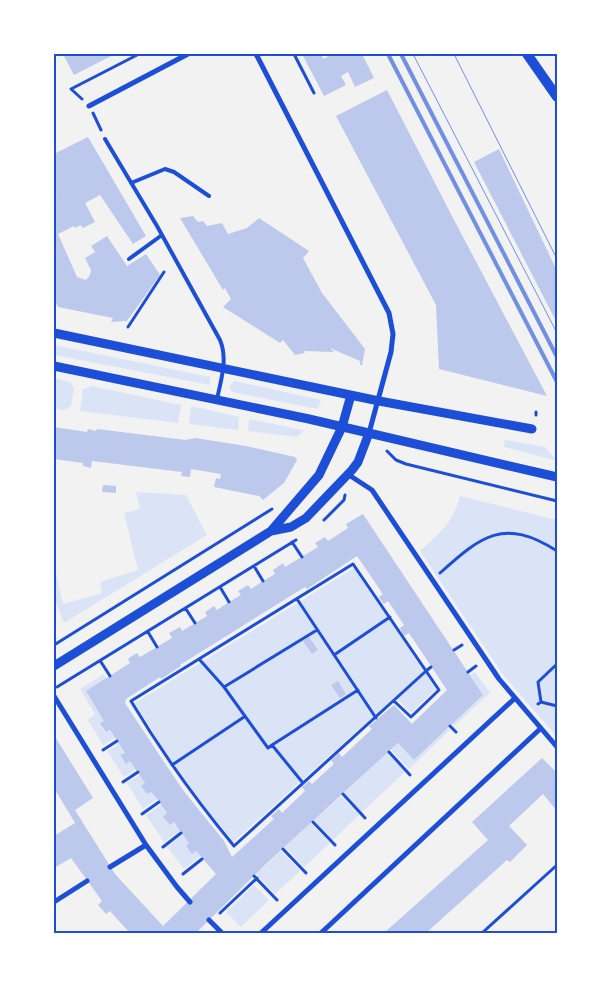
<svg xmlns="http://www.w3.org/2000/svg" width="611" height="987" font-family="Overpass,sans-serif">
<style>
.green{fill:#dbe4f7}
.building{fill:#bdc9ec;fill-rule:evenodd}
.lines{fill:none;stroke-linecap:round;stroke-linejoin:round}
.path{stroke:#1d4ed8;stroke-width:3}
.service{stroke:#1d4ed8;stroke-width:4}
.minor{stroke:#1d4ed8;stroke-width:5}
.tertiary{stroke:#1d4ed8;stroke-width:9}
.secondary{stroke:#1d4ed8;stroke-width:10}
.tram{stroke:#7290e2;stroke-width:1}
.rail{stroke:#7290e2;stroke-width:4}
.neatline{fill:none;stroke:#1d4ed8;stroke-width:2}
</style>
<rect width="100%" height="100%" fill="#f2f2f2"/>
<!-- green -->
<path class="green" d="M54,345L210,377V385L54,355Z
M54,378L70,382L74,388L71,406L64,410L54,408Z
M234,381L321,400L318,409L232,392L229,387Z
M92,386L181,405L178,423L80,411L83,389Z
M191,406L239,417L238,430L189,424Z
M249,419L298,429L304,430L297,437L248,431Z
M505,440L545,447L557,461L504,447Z
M136,492L186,495L207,535L64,623L54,598V566L63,604L102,593L100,582L138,570L124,513L140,509Z
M460,496L557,520V737L504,676L420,551C439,534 454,521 460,496Z
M354,568L436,689L411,713L395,697L233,842C197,798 164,752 135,703Z
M475,672L490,693L454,726L452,724L483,695L470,675Z
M104,674L106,679L104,721L101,723L105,732L110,730L115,738L103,745L88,720L95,714L80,689Z
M448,728L450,730L409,769L391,750L398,743L414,760Z
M119,744L125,753L121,755L130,761L136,769L124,777L107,751Z
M387,753L405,772L362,812L344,793Z
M140,775L145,783L142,787L147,794L151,792L157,799L143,809L127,783Z
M341,796L359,815L333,840L314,820Z
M161,805L167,813L164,817L170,825L174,822L180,831L164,842L146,815Z
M311,823L330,843L304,867L285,847Z
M183,835L189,843L186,846L192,853L196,851L200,856L184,869L167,847Z
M281,851L300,871L275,894L256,874Z
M254,885L269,900L241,927L226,912Z"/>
<!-- building -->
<path class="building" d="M63,54H115L74,75Z
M302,54H321L323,59L333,54H362L374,78L355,87L348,72L341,76L346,85L324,96Z
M387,90L453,218L547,396L439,369L436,305L336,116Z
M88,137L146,236L133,244L100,195L85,203L95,222L83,228L81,225L75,228L74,226L58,234L77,277L86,280L90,275L91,270L85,258L95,252L91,246L107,236L127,266L146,254L160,275L127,321L111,322L113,318L58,307L54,299V200L57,198L54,194V154Z
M499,149L557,271V323L474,162Z
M193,216L198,222L203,221L207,226L222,223L228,234L247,228L259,218L309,251L303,258L322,293L365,349L362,365H360V361L330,348L334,352L303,351L305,353L295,355L283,340L280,343L223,307L231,299L225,288L223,290L180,218Z
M54,427L87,432L88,429L96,431L97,429L186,440L195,438L246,446L295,457L297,460L284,483L263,500L259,496L214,487L216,478L220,479L221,474L191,469L190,477L181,476L182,472L92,461L91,468L83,466V463L54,459Z
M103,485L116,486V493L102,492Z
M363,514L483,695L414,760L398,743L267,863L196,933H127L129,932L110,911L106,914L98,905L102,901L71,858L54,868V836L75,823L54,788V735L93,798L75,810L115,874L163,926L216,874L196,851L192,854L186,846L189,843L180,831L174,822L170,825L163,817L167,813L157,799L151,792L147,794L141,786L145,783L130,761L126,764L120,755L125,753L110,730L106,732L100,723L104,721L86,691L130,663L128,659L132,656L137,653L140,657L157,647L172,638L169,633L180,627L182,631L207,616L205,612L214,606L217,610L229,602L241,595L238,591L248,585L251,589L263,581L275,574L273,570L283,563L285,567L318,547L315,543L325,537L328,541L348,528L346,524ZM357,556L383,594L379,597L384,604L388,601L404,625L400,628L404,636L409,633L447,690L412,724L394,705L369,726L372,729L342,757L339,753L331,760L334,764L312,784L309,781L302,787L305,791L282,813L279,809L271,816L274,819L232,857L224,841L183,790L158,753L125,703L126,699L160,677L161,679L181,666L180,665L305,587L307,589Z
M309,637L318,650L312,654L303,641Z
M338,681L346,694L340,698L331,685Z
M542,758L557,773V811L543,794L509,826L527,845L510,862L507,860L426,933H384L488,840L472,822Z"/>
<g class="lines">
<!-- path -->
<path class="path" d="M294,54L314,93
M82,99L71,89L139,54
M93,113L101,130
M128,327L164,272
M536,415V412
M387,451L396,460L406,464L557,501
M324,520L344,500L345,495
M292,542L302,557
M254,566L263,581
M440,573C481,536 504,517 557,551
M220,587L229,602
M297,599L376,718
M186,609L195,623
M148,632L157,647
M54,645L272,509
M454,650L462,645
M334,655L390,617
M199,659L224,687L268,748L272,745L303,783
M101,662L110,676
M468,672L476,666
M57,687L296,540
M224,687L317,630
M394,701L411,717L439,690L353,564L131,701C162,753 196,800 234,846L426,671L431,667
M541,702L538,682L557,664
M538,704L541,702L557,706
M450,726L456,732
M272,745L358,690
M103,750L117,741
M389,752L410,775
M172,765L244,717
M123,782L138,772
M343,794L365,818
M142,814L159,802
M313,822L335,845
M163,847L181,833
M283,849L306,873
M183,874L202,859
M254,876L277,900
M220,913L257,878
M482,933L557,865"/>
<!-- service -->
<path class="service" d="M105,139L157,226L220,340C228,359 221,380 217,399
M131,183L165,169L174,172L209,196
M129,259L162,235"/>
<!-- minor -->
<path class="minor" d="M256,54L389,313L393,334L391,352L369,433
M89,106L188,54
M349,475L372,490L499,679L557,747
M54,696L146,845L177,887L190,902
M110,867L146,845
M54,902L87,881
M209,920L222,933
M261,933L514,699
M321,933L540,729"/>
<!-- tertiary -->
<path class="tertiary" d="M54,333L379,401L532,429
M54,366L309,419L557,477
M271,531L319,475L342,427L351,395
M54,666L271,531L291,527L306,518L352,470L358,462L369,433"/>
<!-- secondary -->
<path class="secondary" d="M527,54L557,97"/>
<!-- tram -->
<path class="tram" d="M413,54L557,333
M454,54L557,259"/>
<!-- rail -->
<path class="rail" d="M388,54L557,382
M401,54L557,357"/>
</g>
<!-- border -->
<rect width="611" height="987" fill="none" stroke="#ffffff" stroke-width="110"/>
<rect x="55" y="55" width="501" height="877" class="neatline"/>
</svg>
